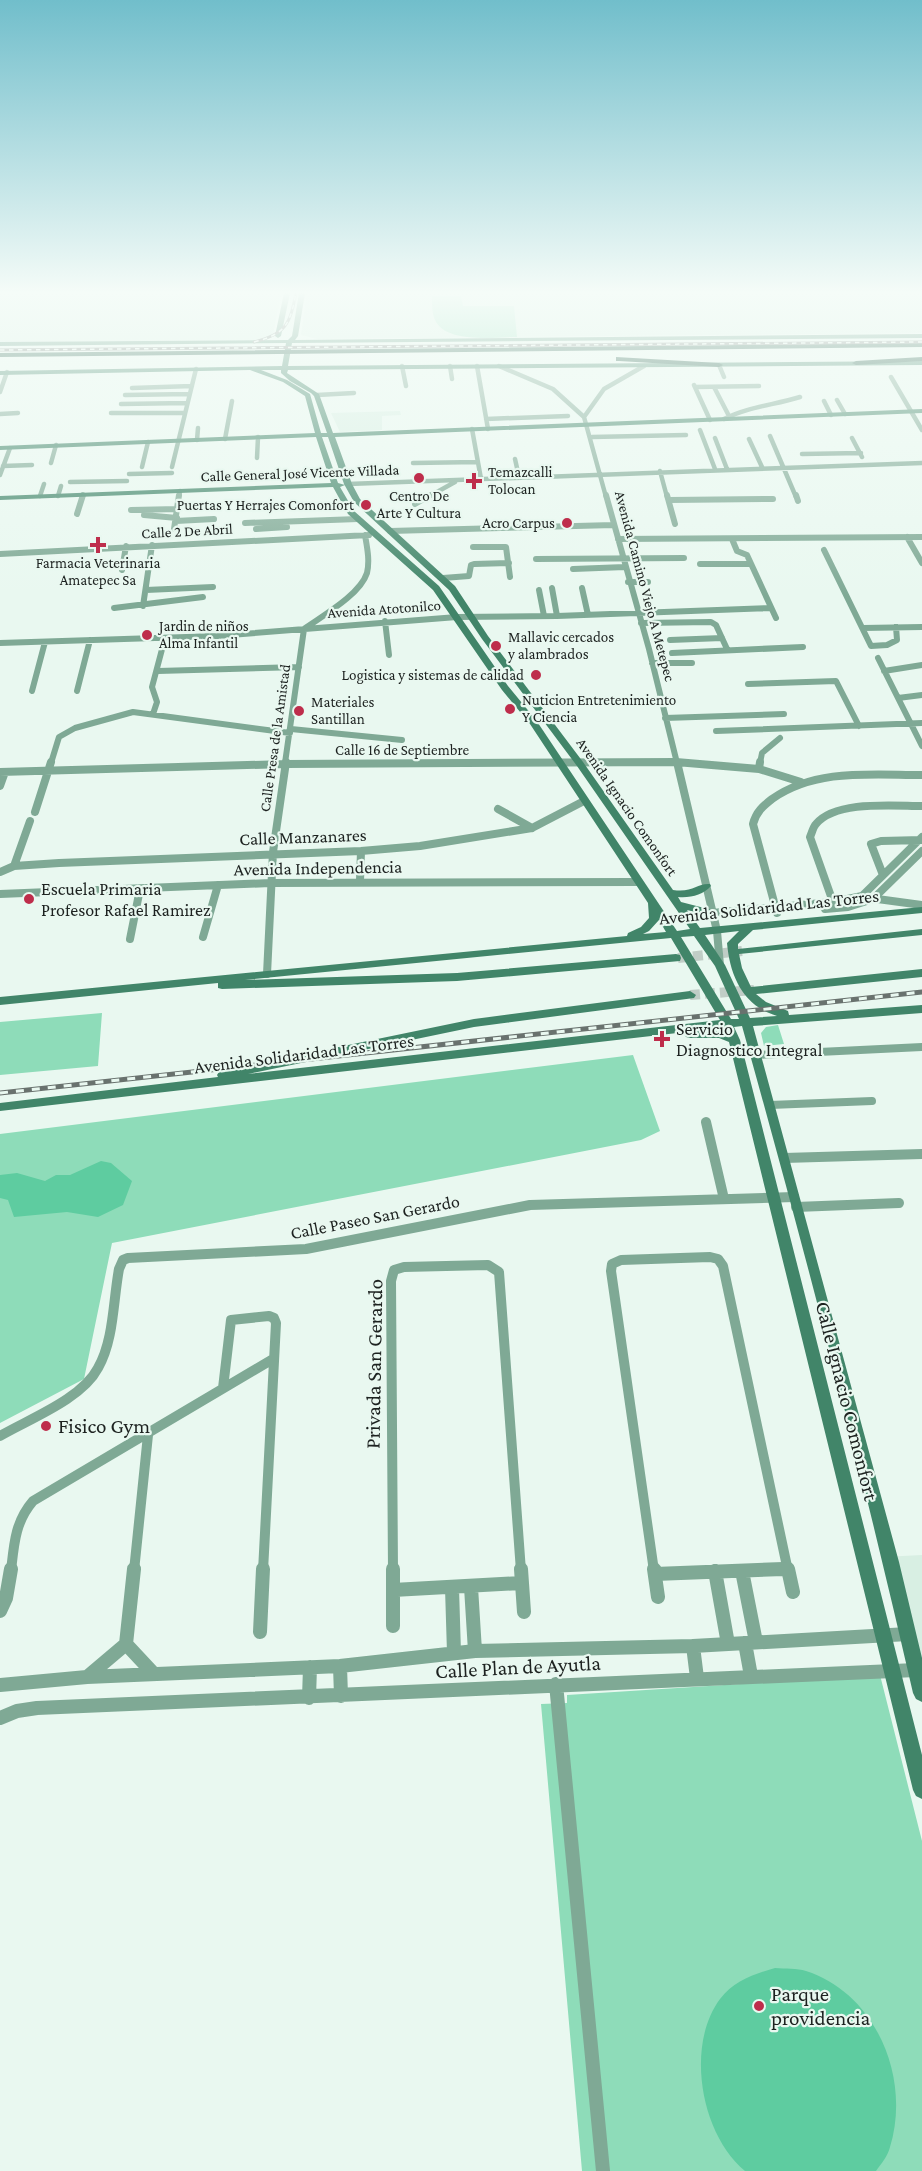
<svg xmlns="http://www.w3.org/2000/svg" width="922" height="2171" font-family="'Crimson Pro',serif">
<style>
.built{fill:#d8efe3}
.green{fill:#8edcb9}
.water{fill:#5ecca0}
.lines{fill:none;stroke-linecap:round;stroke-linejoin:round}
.secondary-tunnel{stroke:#c0cdc6;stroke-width:10;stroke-dasharray:10 5;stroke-linecap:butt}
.street-far4{stroke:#7fa995;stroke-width:4.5}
.street-far3{stroke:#7fa995;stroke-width:6}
.street-far2{stroke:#7fa995;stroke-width:8}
.street-far1{stroke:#7fa995;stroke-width:10}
.street{stroke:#7fa995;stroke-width:14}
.secondary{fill:#418569;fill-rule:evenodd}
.highway{fill:#0d4c36;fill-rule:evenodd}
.rail-far1-casing{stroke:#69726e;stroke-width:3}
.rail-casing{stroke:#69726e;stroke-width:5}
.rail-far1{stroke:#e9f8f0;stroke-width:1.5;stroke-dasharray:4.5;stroke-linecap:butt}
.rail{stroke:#e9f8f0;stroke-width:3;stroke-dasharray:8;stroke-linecap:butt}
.poi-dot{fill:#be2d4b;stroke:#e9f8f0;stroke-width:2}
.labels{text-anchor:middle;stroke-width:4.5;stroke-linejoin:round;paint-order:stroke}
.far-poi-label{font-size:15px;fill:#1d2220;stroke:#e9f8f0;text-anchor:start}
.far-street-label{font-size:15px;fill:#1d2220;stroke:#e9f8f0}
.street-label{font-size:18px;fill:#1d2220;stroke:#e9f8f0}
.poi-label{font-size:18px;fill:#1d2220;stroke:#e9f8f0;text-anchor:start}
.near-street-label{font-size:21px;fill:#1d2220;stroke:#e9f8f0}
.near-poi-label{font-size:21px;fill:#1d2220;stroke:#e9f8f0;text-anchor:start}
</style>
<rect width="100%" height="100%" fill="#e9f8f0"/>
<!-- built -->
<path class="built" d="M0,293H281L273,335L257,340L0,342Z
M307,293H922V333L317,339L301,335Z
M400,411L401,415L382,416V430L340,432L331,413Z
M922,1555V1693L883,1557Z"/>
<!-- green -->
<path class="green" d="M432,296H461L463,306H514L517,337C495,337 446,344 435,320C432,314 432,304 432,296Z
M102,1013L98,1066L0,1075V1022Z
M778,1025L784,1044L764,1046L761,1033L766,1027Z
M633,1055L660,1131L641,1140L112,1243L84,1379L0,1423V1134Z
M880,1675L922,1841V2171H582L541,1704L567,1703V1695Z"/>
<!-- water -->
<path class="water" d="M101,1161L111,1163L132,1181L123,1205L98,1217L67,1212L14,1217L8,1200L0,1198V1175L17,1173L45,1181L56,1175H70Z
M775,1968C785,1969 797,1968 806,1971C877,1994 911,2079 890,2147C888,2156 881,2164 876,2171H745C701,2135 685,2046 720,1999C734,1981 754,1974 775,1968Z"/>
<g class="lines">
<!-- secondary-tunnel -->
<path class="secondary-tunnel" d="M678,958L742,951
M690,995L754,990"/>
<!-- street-far4 -->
<path class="street-far4" d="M719,365L724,377
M402,366L406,386
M450,366L452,379
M477,366L488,429
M499,366L553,389L584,417
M891,377L922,430
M694,385L710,420
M695,387L759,386
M714,387L729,416
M132,388L192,386
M0,392L7,372
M125,395L189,394
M317,395L354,393
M837,400L845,414
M824,401L831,415
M121,404L187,403
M111,413H184
M0,414L18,413
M486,419L568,416
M724,419C747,407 774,405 800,397
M472,429L481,479
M700,430L715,469
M770,436L796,497
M592,437L686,435
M715,438L727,469
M852,438L862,457
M225,439L232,401
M749,439L762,467
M197,440L198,428
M802,454L861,453
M257,458L258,437
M515,459L519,477
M51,463L56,445
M413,463L478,462
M3,466L32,465
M142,467L148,442
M172,467L196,369
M660,471L667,497
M129,474L172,473
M0,475L10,448
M70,482L127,481
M348,484L922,463
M40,496L44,484
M58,496L61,486
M179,497L180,491
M428,497L455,482
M606,497L584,417L604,389L644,366"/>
<!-- street-far3 -->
<path class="street-far3" d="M606,495L649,649L677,763
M667,495L675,524
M796,495L798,501
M669,500L773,499
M415,504L431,495
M131,510L178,509
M77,514L83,495
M144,515L177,518
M176,521L214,519
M245,523L358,519
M174,529L179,495
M256,529L287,527
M390,531L614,525
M907,537L922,563
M618,539L922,537
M732,539L737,551L747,555L776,618
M473,547H506L510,577
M824,550L871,646L887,645L897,640L896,627
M0,554L369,535
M536,559L684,558
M700,564H751
M573,569L625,567
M122,570L126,546
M443,578L469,576L471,565L474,564L509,563
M628,582H648
M552,588L557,616
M582,588L588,615
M146,590L213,587
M539,590L544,616
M143,606L152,545
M114,608L203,597
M385,621L389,655
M641,623L711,622L716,625L727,649
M863,628L922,627
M670,640L722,638
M0,643L217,636L457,617L557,616L771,608
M672,653L803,647
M878,658L922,746
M652,663H692
M158,671L299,667
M884,671L922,665
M748,684L836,681L859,726
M32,691L45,642
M77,691L90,640
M898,698L922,695
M153,714L157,702L152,687L165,638
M665,718L784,714
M291,729L402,740
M716,731L922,723
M51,763L59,737L75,728L133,712L290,733
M285,763L304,629C322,616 360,595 367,573C370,560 367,547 365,535
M448,763H690
M760,763L762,753L780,738"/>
<!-- street-far2 -->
<path class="street-far2" d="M677,762L717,931L720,965
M759,769L760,762
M0,772L286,764L676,762L759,769L801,782
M0,786L5,772
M498,809L532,828
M35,812L51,762
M14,866L30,821
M0,872L14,866L59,863L361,851L420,846L532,828L584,801
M883,875L871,844L881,841L922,840
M360,881L361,851
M0,894L270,883L637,882
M870,898L922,905
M833,902L810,837C812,833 813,827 816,824C836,800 894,806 922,806
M825,909L848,907L873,899L922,851
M712,913L833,902L862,896L922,837
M777,913L753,824C756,812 763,806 772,799C816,768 872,775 922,775
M203,937L218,885
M130,939L140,889
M267,974L273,852L286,762
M756,1055L922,1047
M770,1105L872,1101"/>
<!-- street-far1 -->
<path class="street-far1" d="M706,1122L724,1199
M784,1158L922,1154
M796,1207L899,1203
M223,1388L231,1320L269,1316L274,1318L276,1323L263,1571
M0,1436C29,1419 82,1399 98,1368C114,1340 113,1301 119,1269L123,1260L128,1258L306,1249L530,1205L794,1197
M11,1571C14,1544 15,1522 33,1501L273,1359
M134,1571L148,1435
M393,1571L391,1281L394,1270L404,1267L488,1265L499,1272L521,1571
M654,1571L611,1271L612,1264L621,1260L710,1257L718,1259L723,1266L788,1571
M743,1571L788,1569"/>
<!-- street -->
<path class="street" d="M393,1569V1626
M521,1569L524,1612
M654,1569L658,1597
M788,1569L793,1592
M715,1571L728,1644
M742,1571L756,1642
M655,1574L783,1569
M471,1587L475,1651
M452,1588L454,1653
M393,1590L521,1583
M0,1611L6,1598L11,1569
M260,1632L263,1569
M745,1643L751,1676
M126,1644L154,1674
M693,1646L697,1678
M340,1666L341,1696
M87,1677L126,1644L134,1569
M556,1684L603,2171
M0,1685L87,1677L340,1666L475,1651L693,1646L908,1634
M309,1698L310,1667
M0,1718L17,1711L37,1708L916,1670"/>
<!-- secondary -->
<path class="secondary" d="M284,293H290L281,336L278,338L275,336Z
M299,293H305L298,336L295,340L922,334V338L292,343L288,366L922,361V365L288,370L287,373L319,394L333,433L922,409V413L335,437L352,484L360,499L455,586L488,636L583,762L673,890C693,893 697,883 710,884L711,886C703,895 691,898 678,897L681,902L716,911L717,913L712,916L687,910L700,928L922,907V913L753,930L738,944V949L922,929V935L739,954L742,968L751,987L922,969V977L756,994L766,1002L788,1011L789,1015L922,1005V1013L753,1026L899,1562L922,1658V1702L916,1699L913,1693C862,1470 804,1247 742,1026L734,1027L740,1040L922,1755V1799L916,1796L913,1790L729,1042L719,1038H690L686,1037L684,1034L686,1032L0,1111V1103L218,1077L217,1075L219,1072L223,1071L474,1019L690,991L696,995L694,998L474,1027L248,1074L720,1020L671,938L245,980L457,973L676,954L680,955L681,958L680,961L457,981L222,989L218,988V983L0,1005V997L627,936L628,933L641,927L649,918L648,903L530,724L502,690L433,590L348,514L333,487L0,500V496L331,483L316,437L0,450V446L315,433L305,396L283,382L250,370L0,375V371L282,366L286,343L0,346V342L288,340L292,336ZM261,370H281V373L290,381L311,393L314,396L327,433H321L310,394L287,380ZM322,437H328L344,484L354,502L449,590L482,639L577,766L690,929L677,931L536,720L508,686L439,586L354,511L340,487L345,485L338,483ZM659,920L666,932L643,934L649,931ZM739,931L727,943C730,976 743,1006 777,1016L750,1018L725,965L705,935ZM694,936L715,966L739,1019H731L681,937ZM723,1028L724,1031L699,1030Z"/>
<!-- highway -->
<path class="highway" d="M922,343V347L0,357V353Z
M616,357L719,363L723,365L719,367L619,361H616Z
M922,357V361L856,365L852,363L856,361Z"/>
<defs>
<path id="rail-far1" d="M254,342C286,334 290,324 296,293
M0,350L922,342"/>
<path id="rail" d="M0,1093L922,992"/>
</defs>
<!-- rail-far1 casing -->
<use href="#rail-far1" class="rail-far1-casing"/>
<!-- rail casing -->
<use href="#rail" class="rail-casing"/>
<!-- rail-far1 -->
<use href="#rail-far1" class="rail-far1"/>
<!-- rail -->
<use href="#rail" class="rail"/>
</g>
<!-- sky -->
<linearGradient id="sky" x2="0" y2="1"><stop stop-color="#71becb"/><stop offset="0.49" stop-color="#f5fcf8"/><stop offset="1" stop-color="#f5fcf8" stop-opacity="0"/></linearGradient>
<rect width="922" height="597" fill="url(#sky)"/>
<!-- markers -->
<g class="poi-dot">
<circle cx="419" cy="478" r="6"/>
<path d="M471 472h6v6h6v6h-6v6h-6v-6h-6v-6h6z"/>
<circle cx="366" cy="505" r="6"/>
<circle cx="567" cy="523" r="6"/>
<path d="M95 536h6v6h6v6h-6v6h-6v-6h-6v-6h6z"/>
<circle cx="147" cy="635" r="6"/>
<circle cx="496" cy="646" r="6"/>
<circle cx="536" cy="675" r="6"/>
<circle cx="510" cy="709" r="6"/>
<circle cx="299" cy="711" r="6"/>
<circle cx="29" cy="899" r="6"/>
<path d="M659 1030h6v6h6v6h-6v6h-6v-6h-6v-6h6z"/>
<circle cx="46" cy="1426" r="6"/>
<circle cx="759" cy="2006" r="6"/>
</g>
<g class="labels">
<!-- far-poi labels -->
<g class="far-poi-label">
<text x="488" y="477">Temazcalli<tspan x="488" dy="17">Tolocan</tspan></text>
<text x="419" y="501" text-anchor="middle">Centro De<tspan x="419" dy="17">Arte Y Cultura</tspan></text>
<text x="354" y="510" text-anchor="end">Puertas Y Herrajes Comonfort</text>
<text x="555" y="528" text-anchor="end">Acro Carpus</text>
<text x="98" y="568" text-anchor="middle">Farmacia Veterinaria<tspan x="98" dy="17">Amatepec Sa</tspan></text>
<text x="159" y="631">Jardin de niños<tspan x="159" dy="17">Alma Infantil</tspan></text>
<text x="508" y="642">Mallavic cercados<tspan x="508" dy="17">y alambrados</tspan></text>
<text x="524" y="680" text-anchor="end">Logistica y sistemas de calidad</text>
<text x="522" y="705">Nuticion Entretenimiento<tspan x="522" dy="17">Y Ciencia</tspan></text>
<text x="311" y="707">Materiales<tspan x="311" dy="17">Santillan</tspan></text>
</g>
<!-- far-street labels -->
<g class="far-street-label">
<text transform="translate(300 473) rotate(-2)" y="5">Calle General José Vicente Villada</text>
<text transform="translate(187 531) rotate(-3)" y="5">Calle 2 De Abril</text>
<text transform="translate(645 586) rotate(75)" y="5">Avenida Camino Viejo A Metepec</text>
<text transform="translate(384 609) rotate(-4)" y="5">Avenida Atotonilco</text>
<text transform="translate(275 738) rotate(-82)" y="5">Calle Presa de la Amistad</text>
<text x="402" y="755">Calle 16 de Septiembre</text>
<text transform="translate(627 807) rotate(55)" y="5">Avenida Ignacio Comonfort</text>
</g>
<!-- street labels -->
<g class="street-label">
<text transform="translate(303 837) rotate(-2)" y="6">Calle Manzanares</text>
<text transform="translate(318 868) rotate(-1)" y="6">Avenida Independencia</text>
<text transform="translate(769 907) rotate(-6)" y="6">Avenida Solidaridad Las Torres</text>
<text transform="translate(304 1054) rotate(-7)" y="6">Avenida Solidaridad Las Torres</text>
<text transform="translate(375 1217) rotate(-11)" y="6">Calle Paseo San Gerardo</text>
</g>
<!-- poi labels -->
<g class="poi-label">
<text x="41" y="895">Escuela Primaria<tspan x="41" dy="21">Profesor Rafael Ramirez</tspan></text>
<text x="676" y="1035">Servicio<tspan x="676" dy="21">Diagnostico Integral</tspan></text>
</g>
<!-- near-street labels -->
<g class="near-street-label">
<text transform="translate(374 1364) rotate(-89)" y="7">Privada San Gerardo</text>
<text transform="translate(847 1401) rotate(76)" y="7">Calle Ignacio Comonfort</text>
<text transform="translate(518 1667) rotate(-3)" y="7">Calle Plan de Ayutla</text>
</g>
<!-- near-poi labels -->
<g class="near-poi-label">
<text x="58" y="1433">Fisico Gym</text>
<text x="771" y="2001">Parque<tspan x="771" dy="24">providencia</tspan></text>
</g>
</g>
</svg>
